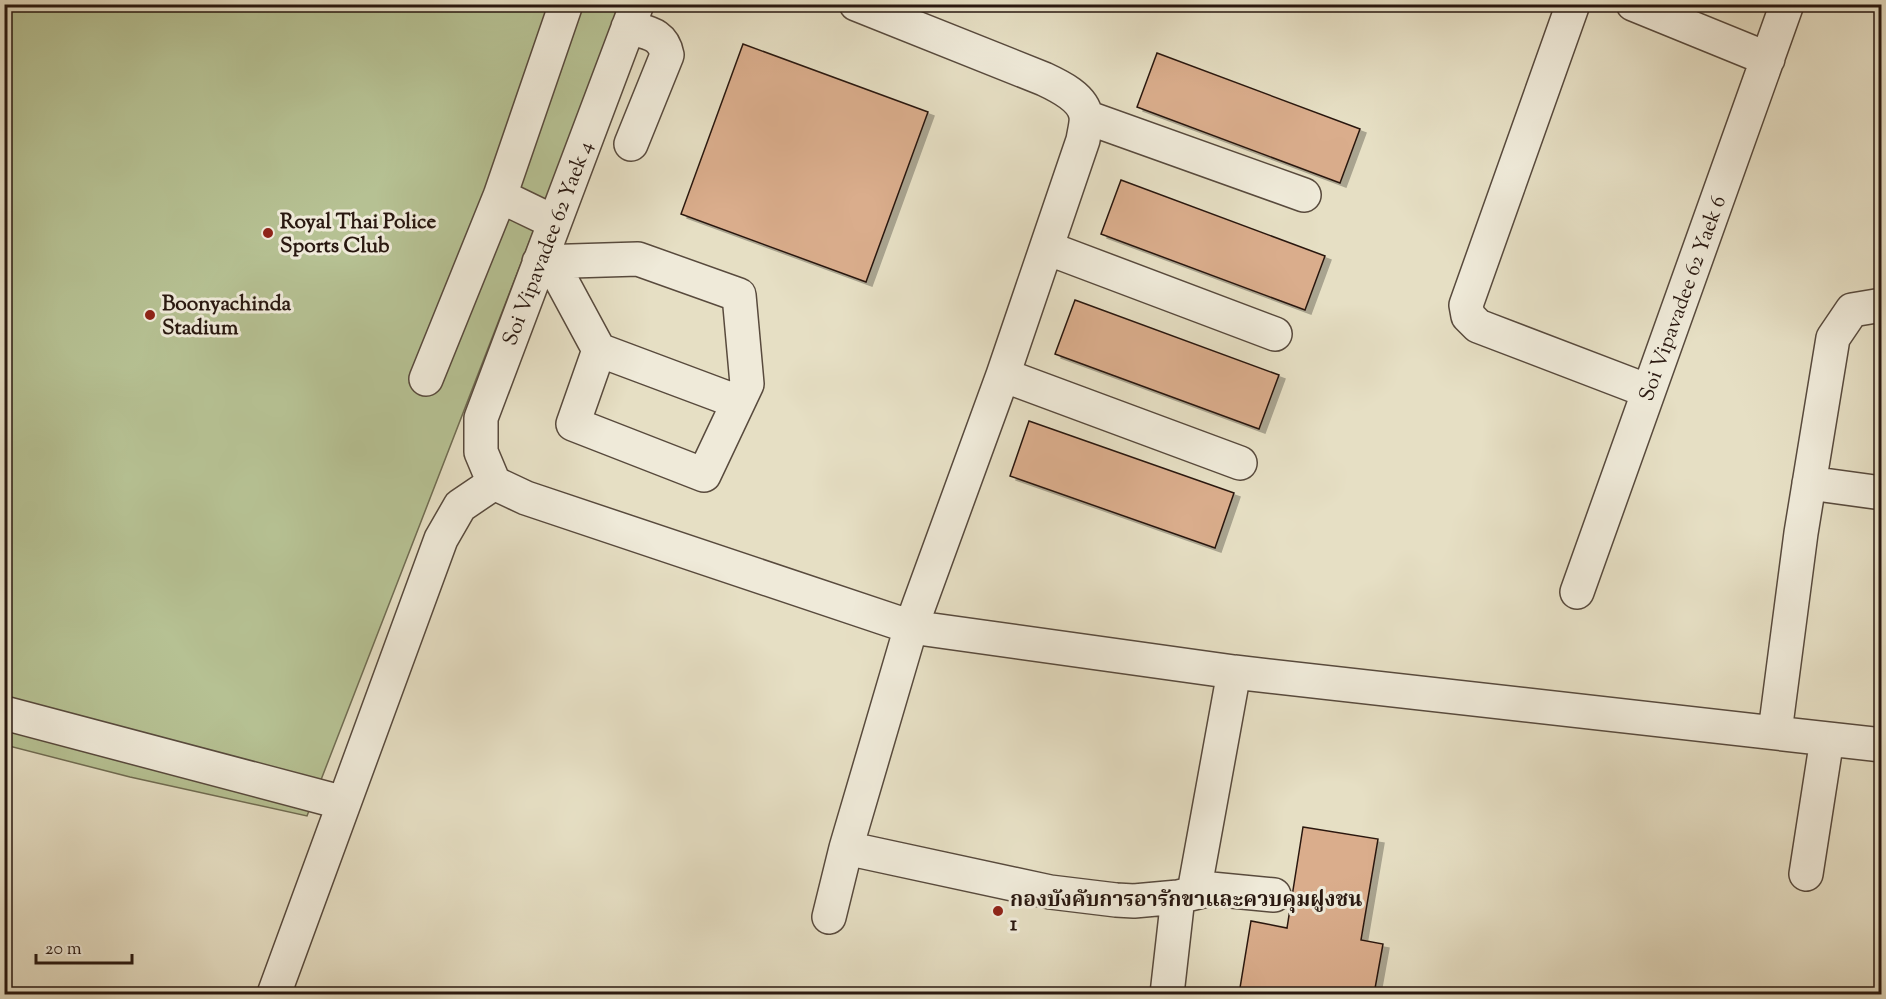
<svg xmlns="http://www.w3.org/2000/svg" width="1886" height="999" font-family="'Sorts Mill Goudy','Noto Serif Thai',serif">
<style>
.grass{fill:#b6c193;stroke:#706c52;stroke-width:1.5}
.building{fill:#daad8c;stroke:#291810;stroke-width:1.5;filter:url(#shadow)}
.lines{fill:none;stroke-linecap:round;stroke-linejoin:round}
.minor-casing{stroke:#584a3d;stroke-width:36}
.minor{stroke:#efead9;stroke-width:33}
.poi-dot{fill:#8f2418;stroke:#efead9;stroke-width:2}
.labels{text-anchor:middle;stroke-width:6;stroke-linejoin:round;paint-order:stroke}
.poi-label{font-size:21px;font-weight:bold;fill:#291810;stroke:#efead9;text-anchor:start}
.street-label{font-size:21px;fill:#291810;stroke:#efead9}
</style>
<defs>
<filter id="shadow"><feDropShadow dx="6" dy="4" stdDeviation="0" flood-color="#0004"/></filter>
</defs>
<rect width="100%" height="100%" fill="#e6dfc4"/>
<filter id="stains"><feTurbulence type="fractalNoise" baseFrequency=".00333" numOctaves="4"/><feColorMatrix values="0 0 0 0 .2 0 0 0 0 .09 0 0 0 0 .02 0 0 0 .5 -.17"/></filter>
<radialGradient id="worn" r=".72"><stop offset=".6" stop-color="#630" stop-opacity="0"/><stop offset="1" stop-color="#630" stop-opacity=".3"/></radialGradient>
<!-- grass -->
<path class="grass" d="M4,5H621L307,816L130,777L5,745Z"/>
<!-- building -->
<path class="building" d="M743,44L928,112L866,282L681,214Z
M1157,53L1360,129L1340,183L1137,107Z
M1121,180L1325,256L1305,310L1101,234Z
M1075,300L1279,375L1259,429L1055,354Z
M1029,421L1234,493L1215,548L1010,476Z
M1303,827L1378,839L1361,940L1383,944L1374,994H1239L1251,921L1287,928Z"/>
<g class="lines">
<defs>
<path id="minor" d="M1573,4L1466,305L1468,316L1478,326L1648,391
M1633,4L1768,59
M628,27C647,33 663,33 667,55L631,144
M1086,117L1304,195
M500,196L554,222
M1047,248L1275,334
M539,262L638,259L739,295L747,384L704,475L573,424L599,350L552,263
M599,350L738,402
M1003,375L1240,463
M426,379L500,196L566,4
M494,483L526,498L911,627L1234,672L1882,745
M494,483L481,452V418L637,4
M1809,483L1882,493
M1577,592L1787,4
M4,713L344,803
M1775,732L1801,533L1833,338L1852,310L1882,305
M846,848L1050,892L1116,900L1134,901L1178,897L1211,889L1274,895
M1806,874L1827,739
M1194,892L1234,672
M829,917L846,848L911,627L1003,375L1083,140C1084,133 1087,123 1086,116C1083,97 1059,86 1044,79L856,4
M274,994L441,539L460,506L494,483
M1167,994L1178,897"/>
</defs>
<!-- minor casing -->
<use href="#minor" class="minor-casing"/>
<!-- minor -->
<use href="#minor" class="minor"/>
</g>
<!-- markers -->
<g class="poi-dot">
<circle cx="268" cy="233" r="6"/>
<circle cx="150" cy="315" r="6"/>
<circle cx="998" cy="911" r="6"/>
</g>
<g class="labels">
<!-- poi labels -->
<g class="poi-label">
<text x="280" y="228">Royal Thai Police<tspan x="280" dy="24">Sports Club</tspan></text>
<text x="162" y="310">Boonyachinda<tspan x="162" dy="24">Stadium</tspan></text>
<text x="1010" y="906">กองบังคับการอารักขาและควบคุมฝูงชน<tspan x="1010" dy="24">1</tspan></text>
</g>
<!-- street labels -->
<g class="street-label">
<text transform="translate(547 243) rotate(-69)" y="7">Soi Vipavadee 62 Yaek 4</text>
<text transform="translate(1682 298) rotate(-70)" y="7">Soi Vipavadee 62 Yaek 6</text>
</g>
</g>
<!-- margin -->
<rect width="1886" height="999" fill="none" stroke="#e6dfc4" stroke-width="24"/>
<rect x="6" y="6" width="1874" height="987" fill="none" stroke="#291810" stroke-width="3"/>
<rect x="12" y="12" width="1862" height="975" fill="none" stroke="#291810" stroke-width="1.5"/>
<!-- scale -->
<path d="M36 954v9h96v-9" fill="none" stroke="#291810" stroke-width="3"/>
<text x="45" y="954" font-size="18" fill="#291810" stroke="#efead9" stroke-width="4.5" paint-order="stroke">20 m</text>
<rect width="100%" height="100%" filter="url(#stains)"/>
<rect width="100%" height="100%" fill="url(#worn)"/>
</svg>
